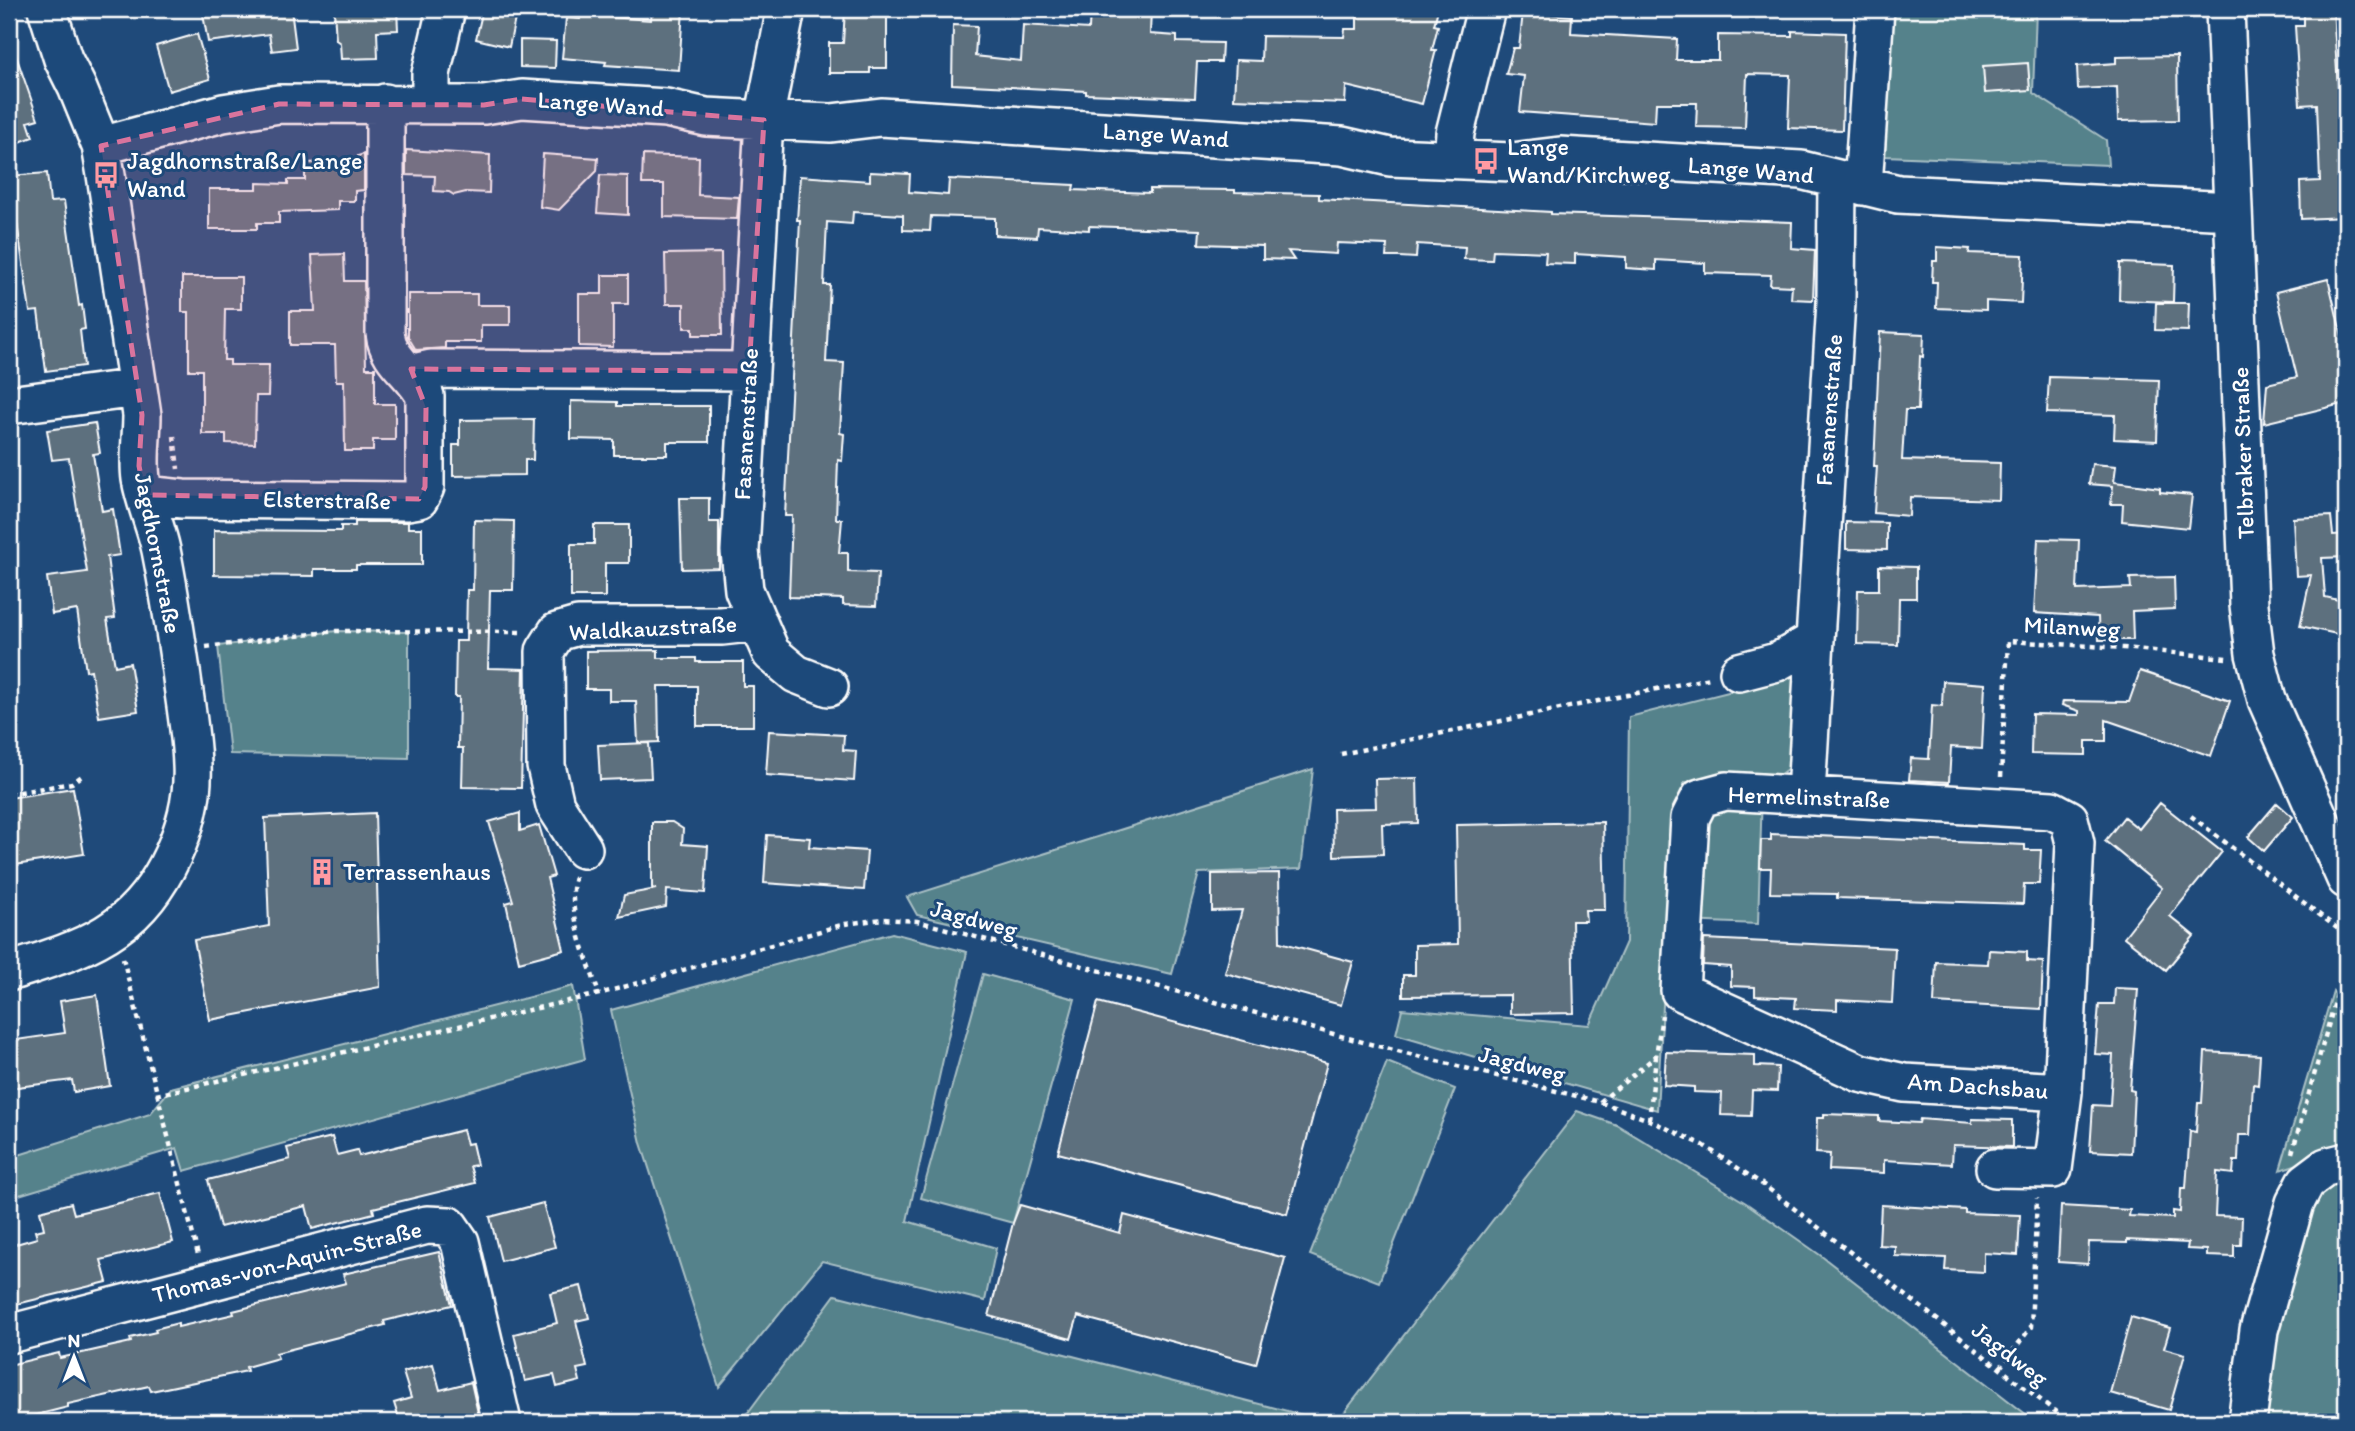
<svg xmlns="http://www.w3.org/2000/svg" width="2355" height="1431" font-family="Itim,sans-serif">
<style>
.green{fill:#55828b;stroke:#aac0c5;stroke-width:2}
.building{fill:#5d6f7e;stroke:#fff;stroke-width:2}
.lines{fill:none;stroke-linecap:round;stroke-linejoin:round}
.minor-casing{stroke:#fff;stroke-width:42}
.path{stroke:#fff;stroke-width:4.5;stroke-dasharray:5 5;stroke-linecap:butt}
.minor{stroke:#1f4a7a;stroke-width:37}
.marked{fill:#da749d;fill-opacity:0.2;stroke:#da749d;stroke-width:5;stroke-dasharray:14 9;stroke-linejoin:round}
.labels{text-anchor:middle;stroke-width:6;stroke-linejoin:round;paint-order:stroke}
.street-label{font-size:24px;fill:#fff;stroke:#1f4a7a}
.poi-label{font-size:24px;fill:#fff;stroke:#1f4a7a;text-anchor:start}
</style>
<rect width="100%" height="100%" fill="#1f4a7a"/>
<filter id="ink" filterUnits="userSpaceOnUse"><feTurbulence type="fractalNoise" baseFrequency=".0143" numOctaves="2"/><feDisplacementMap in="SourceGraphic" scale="14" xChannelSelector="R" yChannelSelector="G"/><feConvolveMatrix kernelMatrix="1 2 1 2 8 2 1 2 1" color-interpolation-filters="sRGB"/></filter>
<g filter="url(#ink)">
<!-- green -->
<path class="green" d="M1891,9H2036L2033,93L2106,140L2108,165L1885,156Z
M336,631L409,632V758L230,754L218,646Z
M1796,675L1791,766L1767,784L1684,782L1664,988L1657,1110L1396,1034L1402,1009L1589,1025L1626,942L1629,717Z
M1313,769L1301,869L1199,873L1172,974L917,915L907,897Z
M1762,792L1758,924L1684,921L1690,818Z
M892,933L967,952L907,1221L996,1248L985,1301L822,1261L719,1387L641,1143L611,1010Z
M983,974L1075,999L1013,1223L921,1198Z
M573,986L585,1059L184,1171L177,1148L9,1198V1158L150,1114L171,1088Z
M2333,991L2346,1010V1148L2280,1170Z
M1387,1062L1455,1089L1379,1282L1310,1255Z
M1577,1111L1617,1125L1746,1203L1820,1255L2036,1422H1337Z
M2346,1176V1422H2261L2284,1296L2317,1195Z
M835,1295L1330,1422H741Z"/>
<!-- building -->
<path class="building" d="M202,9H291L296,48L272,51L269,34L208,42Z
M397,9L398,30L377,31L378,58L341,59L340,43L336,40L334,10Z
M483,9H517L509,47L476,39Z
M581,9H610L609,17L651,20L652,9H683L679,70L605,65L606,62L562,58L566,18L580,19Z
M845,9H887V68H870V73H829V43H843Z
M1090,9H1151L1150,34L1177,36V42L1222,43L1221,62H1197L1195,98L1086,94V91L952,84L953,25L977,26L975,56L1021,61L1023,25L1089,29Z
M1357,9H1438L1434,25L1438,26L1432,50H1436L1422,104L1346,86L1345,103L1234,99L1236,60L1261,61L1262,36L1344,37L1345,29H1357Z
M2304,9H2333L2338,87L2346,86V217L2301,219L2300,182L2320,181L2317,104L2300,105L2295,26H2304Z
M1523,12L1572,16L1571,33L1677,39L1676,60H1718V35L1792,36V31L1845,33L1842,130L1788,128L1790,75L1747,74L1745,128L1696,127L1697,103H1656L1655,122L1520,112L1524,76L1506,74L1513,48H1519Z
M197,34L210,79L169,91L156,46Z
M520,40L556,41L555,68L520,67Z
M12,44L38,119L28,122L33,137L9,146V45Z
M2177,56L2178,120L2118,121L2117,87L2078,89L2077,66L2116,63V57Z
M2028,63L2030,90L1985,93L1983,66Z
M406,150L490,155L489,193L466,192L454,195L449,192L434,191L435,176L406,175Z
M364,154V190L355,191V201H338V210L279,212V223H257V229H209V189H257V183L288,184V180H305V163L358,161V156Z
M543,154L598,158L597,171L559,210L540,207Z
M643,155L699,157L698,195L739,197L737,219L664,217V184H642Z
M870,172L910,174L909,192L948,195L949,179L1074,185L1073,190L1150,193V189L1235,190V192L1319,194V199L1551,212V214L1792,222L1791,248L1815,250L1813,300L1791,299L1792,286L1770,285L1771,275L1705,273V263L1656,260V270L1626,268V257L1575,254V264L1545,263L1546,252L1493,250L1492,260L1464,259L1465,247L1417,244L1416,258L1399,257H1386L1387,245L1337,243L1336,254L1288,251L1294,260L1263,259V246L1199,244L1200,230L1089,226V230L1038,227L1037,237L995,235V218L931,216L930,231L903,230V215L853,212L852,224L827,222L824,285H830L826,362L844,363L840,433L844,434L842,461L838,460L836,519H842L839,553H848V572L878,573L876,606L843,605V599L789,597L792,516H785L800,220H797L800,176L870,181Z
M47,173L50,202L64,201L79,306L82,305L85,329L80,330L84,366L46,371L38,311L30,312L15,209L10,210L9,176Z
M600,175L628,176V215L597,213Z
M1937,247L1970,249L1969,253L2023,255L2021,303L1986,301V310L1936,308L1937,282H1932L1933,261H1937Z
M721,253L722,335H693V328H684V304H666L665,254Z
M344,254L345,281H364L366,368H375V404H395V440H373V451H345L344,381H336L335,345H290V311H315L312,255Z
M2120,263L2174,265L2173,302L2119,300Z
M602,275H628V304H613V347L579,346V294H602Z
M182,277H241V309H225L224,360H230V365H269L268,396H256L255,444L226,443V434H202V370H189V312H182Z
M2328,279L2346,353V403L2264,423L2267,384L2297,377L2276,292Z
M408,294H477V305H510V325H481V342H445V348L416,350L408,337Z
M2156,303H2189L2188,331L2155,330Z
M1880,332L1924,334L1923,357L1920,356L1918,410H1905L1902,460L2000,463L1999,500L1910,497L1909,516L1874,513L1877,466H1874Z
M2049,377L2159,380L2157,441L2114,439L2115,415L2047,413Z
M571,401L617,402V406H709V442H667V455H614V440L571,439Z
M534,419L533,460H525V475L453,476V445H460V420Z
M95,423L100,453L93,454L102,511L113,509L120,555L107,557L115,618L107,619L115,666L130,663L138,711L99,717L91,670L86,671L77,610L52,614L47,577L87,572L69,458L52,460L47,430Z
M2092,464L2116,466L2114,482L2160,488V492L2192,495L2188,528L2122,521L2123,504H2111L2113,486L2089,484Z
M680,498H709V522H719V568L682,569Z
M2331,516L2333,535L2346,534V557L2322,558L2325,597L2343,601L2337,634L2300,626L2311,575L2296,576L2293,518Z
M474,520L514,521L513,590H490L488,668L524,669L521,788L462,787L463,748H458L459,697H455L456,641H466L467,590H473Z
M355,522H408V528H422V565H356V569H314V576L214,575V530L341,531V526H355Z
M1846,522L1887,523V550L1846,549Z
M594,525H629V563H605V597H571V544H594Z
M2038,539L2079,540L2077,590L2131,588L2130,578L2174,577L2175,609L2132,611L2133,640H2099L2098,617L2034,613Z
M1879,566L1916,567V598H1899L1898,645L1857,644L1858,590H1879Z
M658,650V658H696V662H743V686H753V726H697V686H658L659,742L638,743L636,701H609V689H586V651Z
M2140,671L2230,701L2211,756L2106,720V741H2086V755L2031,754L2032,714L2079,715V711L2062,705L2063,701L2129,702Z
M1943,681L1985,684L1982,749L1951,747L1949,782L1909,780L1911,758L1929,759L1932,705L1942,706Z
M769,731L844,735L843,750L856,751L854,781L766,775Z
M649,743L651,778L600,780L598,745Z
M1417,778L1418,823L1382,824L1383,854L1334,856L1333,809L1376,808L1375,779Z
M73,788L84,854L9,866V798Z
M2160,803L2222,852L2170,916L2194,936L2166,970L2124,937L2162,888L2105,841L2124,817L2139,829Z
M2277,803L2293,817L2264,851L2248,837Z
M375,813L380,987L210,1020L194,940L269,926L265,818Z
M520,813V831L539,825L554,876L547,878L564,950L519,962L506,903L513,901L489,822Z
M652,822H672L683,829L682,844L708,846L705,893L667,890L666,907L619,917L624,895L656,889L652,888Z
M1603,822L1605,910H1585L1586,921H1572L1574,1013L1510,1014V995L1403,996V975H1415V945L1458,944L1456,825Z
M1771,834L2025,845V850H2041L2039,884H2024L2023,904L1837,898V894L1770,893L1771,868H1760L1761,840H1771Z
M767,835L810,838L809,847L867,851L864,890L764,883Z
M1279,873L1280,942L1353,962L1341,1005L1225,973L1242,910L1212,911V874Z
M1704,939L1895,948L1892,1003L1837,1000V1010L1795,1008L1796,998L1755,996V987L1731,986V967L1703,965Z
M1989,950L2027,952V961L2043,962L2041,1009L1934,1003L1936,962L1988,964Z
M2115,988L2138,989L2130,1090L2134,1091L2131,1153L2090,1151L2093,1105L2110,1106L2113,1055L2095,1054L2099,1004H2114Z
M97,995L110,1086L74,1092L72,1080L9,1088V1041L65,1033L60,1001Z
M1098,1002L1327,1063L1287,1214L1058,1153Z
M1666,1052L1755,1055V1066L1778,1067L1777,1091L1752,1090L1751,1116L1721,1115L1722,1093L1694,1092V1087L1664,1085Z
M2205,1052L2260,1055L2258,1085L2253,1084L2250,1135H2239L2238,1161H2234L2233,1174L2217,1172L2215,1216L2242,1217L2241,1245H2234V1257L2207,1256V1250L2187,1249L2188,1243L2127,1240V1243L2089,1242L2088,1264L2058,1262L2061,1206L2130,1210L2129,1216L2173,1218V1211L2180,1212L2181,1188H2186L2190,1131L2196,1132L2198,1103H2202Z
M1824,1114L1879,1116V1121L1919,1123L1920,1119L1972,1123V1119L2012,1120V1147L1953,1145L1952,1164L1884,1160V1173L1829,1170L1830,1154L1816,1153L1817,1118H1824Z
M463,1130L467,1144L472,1143L477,1165L470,1166L475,1183L373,1208L374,1213L312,1229L306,1206L220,1227L208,1180L290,1159L287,1148L332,1137L337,1155L357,1150L359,1156Z
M160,1193L173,1242L101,1260L107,1282L9,1306V1246L37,1238L35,1231L44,1229L40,1211L71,1203L74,1214Z
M543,1203L555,1247L501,1261L490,1217Z
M1020,1205L1120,1233L1124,1215L1285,1258L1256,1364L1078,1316L1071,1339L989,1316L1013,1223Z
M1881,1205L1965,1210V1213L2020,1215L2018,1255L1984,1253V1272L1945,1270L1946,1258L1895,1256V1246L1879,1245Z
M439,1252L452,1305L384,1321L385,1325L276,1353L278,1358L246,1367L247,1371L151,1391L149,1386L68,1404V1407L9,1422V1365L59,1353L60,1358L131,1342L130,1338L156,1332L155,1329L178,1323V1327L234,1314L233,1311L346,1283L343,1274Z
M581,1286L589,1318L576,1321L587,1367L577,1369L580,1381L557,1387L554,1375L525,1381L514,1334L557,1323L550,1293Z
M2131,1317L2170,1328L2164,1348L2185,1354L2169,1410L2110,1393Z
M433,1364L440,1390L471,1382L480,1422H400L394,1403L411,1398L403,1372Z"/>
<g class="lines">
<defs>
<path id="minor" d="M786,9L764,120L740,551L744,590L771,653L796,674L829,687
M2225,9L2249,605L2255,654L2267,700L2346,879
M431,103V74L446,9
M101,146L223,113L279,104L484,105L522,99L666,108L706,117L764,120L831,123L881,117L1342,146L1390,157L1512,162L1560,156L1801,170L1898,194L2212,210L2233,209
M1453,159L1455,133L1486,9
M1863,186L1875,9
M409,374L431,369L749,371
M9,405L137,388
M145,495L183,499L407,501L419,499L425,487V396C413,372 388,361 385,333V103
M1739,672L1777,662L1815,640L1836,302L1837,180
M1726,791L2052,810L2069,819L2075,843L2063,1092L1904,1083L1860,1073L1680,991L1690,818L1700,798Z
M1806,794L1815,640
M583,849L555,805L546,766L545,651L557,632L578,626H722L758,622
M9,972C45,960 84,950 116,927C163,894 195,822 192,765C191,733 185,702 181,671C175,630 169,590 161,550C156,526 145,503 141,479C138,458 142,436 142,415L106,175L101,146L77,87L63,59L47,9
M1995,1168L2053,1169L2063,1092
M9,1334L427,1225L449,1226L460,1242L502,1422
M2247,1422L2259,1330L2295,1203L2306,1182L2326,1167L2346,1162"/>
</defs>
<!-- minor casing -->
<use href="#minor" class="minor-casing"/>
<!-- path -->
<path class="path" d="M174,436L178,469
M206,647L336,631L522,632
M1341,754L1710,678
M2001,777L2008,641L2123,648L2227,658
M9,794L72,783L82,776
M2191,816L2346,935
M575,877C566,910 588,961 599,994
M2341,909L2346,932
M123,958L198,1255
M156,1095L599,994L845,924L883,919L917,921L1374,1045L1600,1102L1649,1120L1703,1145L1765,1186L2069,1422
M1600,1102L1656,1056L1662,1015
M1649,1120L1656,1057
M2292,1153L2340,984L2346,940
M2000,1368L2031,1327L2037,1198"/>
<!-- minor -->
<use href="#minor" class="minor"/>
</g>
</g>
<!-- marked area -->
<path class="marked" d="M522,99L764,120L749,371L411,369L426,408L425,487L419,499L145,495L139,466L142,415L101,146L279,104L484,105Z"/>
<!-- icons -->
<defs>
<symbol id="bus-bare" viewBox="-9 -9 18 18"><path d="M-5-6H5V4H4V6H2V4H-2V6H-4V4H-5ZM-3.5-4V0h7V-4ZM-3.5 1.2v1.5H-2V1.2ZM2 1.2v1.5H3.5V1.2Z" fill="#ff9aa2" stroke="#1f4a7a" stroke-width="2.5" paint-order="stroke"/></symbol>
<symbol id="building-bare" viewBox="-9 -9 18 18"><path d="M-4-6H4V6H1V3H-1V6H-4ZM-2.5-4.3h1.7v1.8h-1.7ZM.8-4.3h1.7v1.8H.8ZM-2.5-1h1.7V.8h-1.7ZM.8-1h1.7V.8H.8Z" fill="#ff9aa2" stroke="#1f4a7a" stroke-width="2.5" paint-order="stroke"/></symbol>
</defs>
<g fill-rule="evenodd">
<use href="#bus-bare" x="1467" y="142" width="38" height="38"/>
<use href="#bus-bare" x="87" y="156" width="38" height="38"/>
<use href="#building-bare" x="303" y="853" width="38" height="38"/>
</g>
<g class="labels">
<!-- street labels -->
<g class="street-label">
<text transform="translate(601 104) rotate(4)" y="8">Lange Wand</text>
<text transform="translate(1166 135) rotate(4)" y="8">Lange Wand</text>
<text transform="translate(1751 170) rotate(5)" y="8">Lange Wand</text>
<text transform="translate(1829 410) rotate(-86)" y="8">Fasanenstraße</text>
<text transform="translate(746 424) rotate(-87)" y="8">Fasanenstraße</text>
<text transform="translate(2243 453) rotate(-92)" y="8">Telbraker Straße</text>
<text transform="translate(327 500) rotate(1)" y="8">Elsterstraße</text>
<text transform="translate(158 553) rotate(79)" y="8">Jagdhornstraße</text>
<text transform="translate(2072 627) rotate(3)" y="8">Milanweg</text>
<text transform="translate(653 628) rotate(-3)" y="8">Waldkauzstraße</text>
<text transform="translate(1809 797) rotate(2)" y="8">Hermelinstraße</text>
<text transform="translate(974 919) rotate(15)" y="8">Jagdweg</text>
<text transform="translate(1522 1064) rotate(14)" y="8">Jagdweg</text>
<text transform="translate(1978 1086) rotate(4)" y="8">Am Dachsbau</text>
<text transform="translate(287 1262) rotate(-14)" y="8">Thomas-von-Aquin-Straße</text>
<text transform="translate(2010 1354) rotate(38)" y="8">Jagdweg</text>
</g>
<!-- poi labels -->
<g class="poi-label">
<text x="1507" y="155">Lange<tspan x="1507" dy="28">Wand/Kirchweg</tspan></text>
<text x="127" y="169">Jagdhornstraße/Lange<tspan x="127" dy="28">Wand</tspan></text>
<text x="343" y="880">Terrassenhaus</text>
</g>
</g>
<!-- margin -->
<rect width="2355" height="1431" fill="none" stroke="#1f4a7a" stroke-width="35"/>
<rect x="18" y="18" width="2320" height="1396" fill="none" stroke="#fff" stroke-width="2.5" filter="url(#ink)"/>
<!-- north arrow -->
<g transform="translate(74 1357)" stroke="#1f4a7a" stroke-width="5" paint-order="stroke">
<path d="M0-5L12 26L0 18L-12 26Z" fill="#ffffff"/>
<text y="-10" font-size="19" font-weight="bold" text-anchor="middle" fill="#ffffff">N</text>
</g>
</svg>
